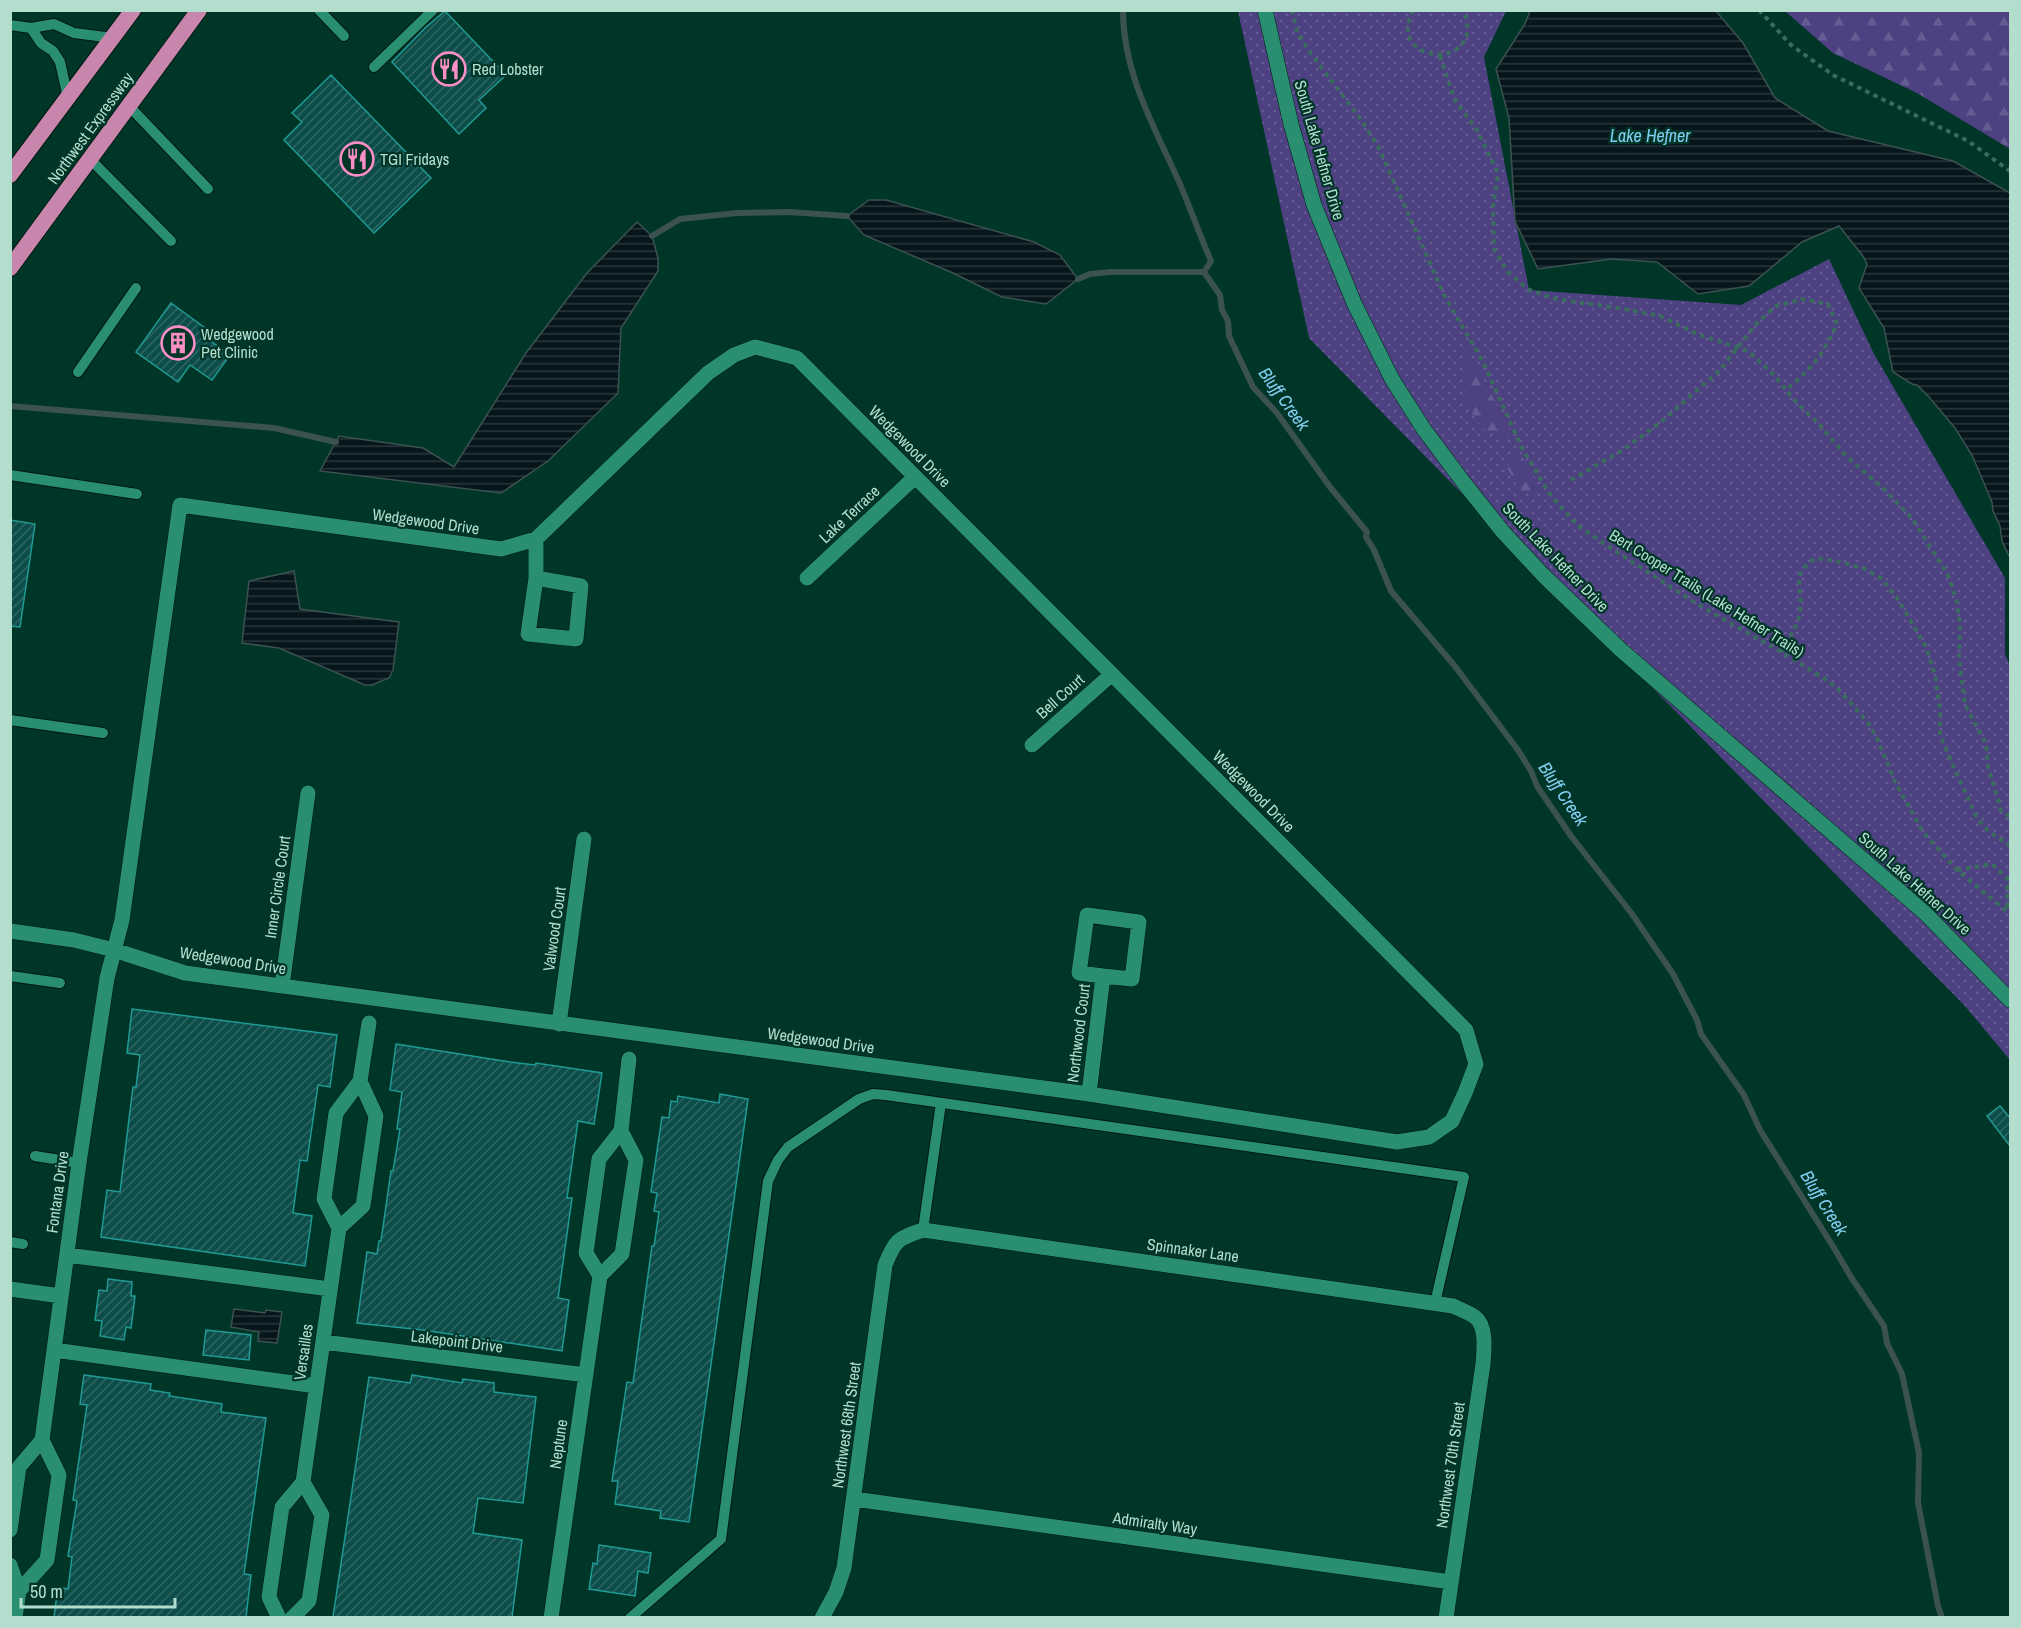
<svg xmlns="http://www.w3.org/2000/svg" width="2021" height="1628" font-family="'Archivo Narrow',sans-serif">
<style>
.grass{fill:url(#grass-dots)}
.forest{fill:url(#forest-firs)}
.water{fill:url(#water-rules);stroke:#3b5251;stroke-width:1.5}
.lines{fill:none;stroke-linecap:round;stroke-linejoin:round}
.stream{stroke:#3b5251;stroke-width:6}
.building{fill:url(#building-hatch);stroke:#209a94;stroke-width:1.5}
.service-casing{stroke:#001b12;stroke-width:12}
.minor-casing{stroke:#001b12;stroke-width:16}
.tertiary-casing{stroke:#001b12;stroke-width:16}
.trunk-casing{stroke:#001b12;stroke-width:18}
.path{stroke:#396c5d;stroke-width:4;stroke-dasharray:4.5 4.5;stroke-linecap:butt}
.service{stroke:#2a8e71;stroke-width:10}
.minor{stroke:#2a8e71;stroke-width:15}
.tertiary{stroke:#2a8e71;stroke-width:15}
.trunk{stroke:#c986ac;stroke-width:16}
.labels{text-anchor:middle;stroke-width:4.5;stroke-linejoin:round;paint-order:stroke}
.poi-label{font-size:16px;fill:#b3dece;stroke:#003628;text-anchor:start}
.street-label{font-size:16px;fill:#b3dece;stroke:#003628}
.water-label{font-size:18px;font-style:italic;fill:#82cef2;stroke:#003628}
</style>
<defs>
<pattern id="grass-dots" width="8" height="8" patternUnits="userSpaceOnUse" patternTransform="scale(1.5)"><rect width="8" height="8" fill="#4d4182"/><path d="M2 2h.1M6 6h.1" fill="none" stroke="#645c92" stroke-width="1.8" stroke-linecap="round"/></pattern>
<pattern id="forest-firs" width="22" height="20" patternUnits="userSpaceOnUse" patternTransform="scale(1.5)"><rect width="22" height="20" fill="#4d4182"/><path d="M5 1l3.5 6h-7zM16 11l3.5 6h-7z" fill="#645c92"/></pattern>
<pattern id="water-rules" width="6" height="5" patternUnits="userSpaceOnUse" patternTransform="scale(1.5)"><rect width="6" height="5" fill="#07161c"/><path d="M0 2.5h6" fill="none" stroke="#29373c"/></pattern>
<pattern id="building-hatch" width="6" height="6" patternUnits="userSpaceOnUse" patternTransform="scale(1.5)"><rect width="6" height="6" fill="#0d4d49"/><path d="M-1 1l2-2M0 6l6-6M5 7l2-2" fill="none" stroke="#2e6662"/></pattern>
</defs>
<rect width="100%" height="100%" fill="#003628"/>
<!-- grass -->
<path class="grass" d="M1238,11H1506L1484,57L1529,290L1741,305L1829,259L1874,354L2005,578V654L2010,666V1060L1965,1006L1309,338Z"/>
<!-- forest -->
<path class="forest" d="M1785,11H2010V149L1917,93L1833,53Z
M1466,346L1514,438C1484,441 1464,410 1463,382C1462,378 1465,373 1466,369C1468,362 1465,353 1466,346Z
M1522,456L1539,488L1531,495L1519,489L1508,469L1510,460Z"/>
<!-- water -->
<path class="water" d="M1530,11H1716L1743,43L1775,98L1828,131L1953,161L2010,193V558L2002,541L2000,526L1993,511L1992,502L1972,455L1955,428L1929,397L1917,385L1912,384L1893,372L1884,328L1859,288L1867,264L1863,256L1839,226L1802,242L1749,286L1698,294L1657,262L1611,259L1538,269L1515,221L1509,118L1496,69L1525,24Z
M869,200H886L1034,242L1060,255L1078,279L1046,304L1002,297L953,273L864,235L847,216Z
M637,222L652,236L658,258V271L621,328L618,393L548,461L501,493L320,471L339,436L423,448L454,467L526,353L587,273Z
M294,571L300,609L399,622L393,670L389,678L372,685H365L279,648L242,643L249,581Z
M234,1309L265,1313L266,1310L282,1312L277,1343L258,1341L259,1332L231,1327Z"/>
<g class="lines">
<!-- stream -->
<path class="stream" d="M1123,10C1123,74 1155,128 1180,184C1191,210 1200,236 1211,261L1204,272L1220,295L1222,310L1228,321L1229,336L1253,387L1277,413L1330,487L1367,532L1366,537L1374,550L1391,591L1454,665L1518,750L1531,771L1537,786L1571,836L1632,914L1673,974L1697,1020L1701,1034L1744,1095L1760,1130L1834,1248L1851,1277L1884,1326L1887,1343L1902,1374L1919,1453L1918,1503L1938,1606L1942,1618
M652,236L680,219L737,213L789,212L847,216
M1078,279L1090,274L1111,272H1204
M10,406L274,428L336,442"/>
</g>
<!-- building -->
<path class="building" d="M445,11L506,75L479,100L486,108L459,134L392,62L425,28Z
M331,75L431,178L374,233L284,140L302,122L292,113Z
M171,303L205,328L201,334L230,355L212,380L190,365L178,382L136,352Z
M10,520L35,524L20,627L10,626Z
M132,1009L337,1035L330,1087L318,1085L307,1161L300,1160L293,1213L312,1216L305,1266L101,1237L107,1190L120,1192L133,1087H136L140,1055L127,1053Z
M396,1044L510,1062L535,1065L536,1063L602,1073L594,1124L578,1121L567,1198H572L558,1298L569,1300L562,1351L423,1330L357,1323L367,1252L377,1254L379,1241H381L391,1171H393L400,1129H397L402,1092L390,1090Z
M720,1094L748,1099L689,1522L660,1518L661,1511L615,1504L618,1481H612L627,1382L633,1383L652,1246H654L659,1212L654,1211L657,1193L651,1192L662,1117L669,1118L671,1101L677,1102L678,1096L719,1103Z
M2000,1106L2010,1118V1146L1987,1116Z
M108,1279L132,1282L131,1296H135L131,1328L126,1327L124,1340L100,1336L102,1321L95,1320L99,1290L107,1291Z
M206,1330L251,1335L249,1360L203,1355Z
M84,1375L151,1384L150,1390L170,1393L169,1396L222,1404L221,1412L266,1418L244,1574L251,1575L246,1617H54L58,1587L68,1589L72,1557L68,1556L77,1501L73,1500L87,1405L80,1404Z
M412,1375L462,1383L463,1379L494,1383V1392L536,1397L523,1503L478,1498L473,1533L522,1540L512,1617H333L369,1377L410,1383Z
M599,1545L651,1553L648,1573L638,1571L635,1596L589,1589L593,1563L597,1564Z"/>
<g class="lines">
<defs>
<path id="service" d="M319,10L344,36
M10,25L31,28L54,24L74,33L113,38
M31,28L41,43L53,51L60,62L68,98
M374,67L433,10
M129,106L208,189
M90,159L171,241
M78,372L136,288
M10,475L137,494
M10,720L103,733
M10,976L60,983
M35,1156L79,1163
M923,1230L941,1103
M10,1242L23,1244
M630,1618L721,1539L768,1181L778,1160L788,1147L859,1099L873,1094L886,1095L1464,1177L1435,1303"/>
<path id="minor" d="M536,578L581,586L576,639L528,634L536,578V539
M807,578L915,477
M1032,745L1112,674
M10,931L74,940L114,950L185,973L1089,1094L1397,1142L1429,1137L1452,1121L1465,1093L1476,1064L1466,1030L797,358L755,347L734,355L708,373L536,539L501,549L180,505L122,920L107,978L79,1163L42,1440L19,1467L10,1530
M282,986L308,793
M559,1024L584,839
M1089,1094L1103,976L1132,979L1139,922L1087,915L1079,973L1103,976
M339,1228L363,1206L376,1116L360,1081
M67,1255L330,1289
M600,1276L586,1253L599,1159L621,1131L629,1059
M10,1289L61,1296
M323,1342L586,1375
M54,1350L316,1386
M854,1499L1451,1582
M10,1565L19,1591L15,1618
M19,1591L47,1560L59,1475L42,1440
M279,1618L269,1597L282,1507L303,1482L339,1228L324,1199L336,1113L360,1081L369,1023
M292,1618L309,1601L322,1515L303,1482
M551,1618L600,1276L622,1254L636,1160L621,1131
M822,1618L836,1592L844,1568L885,1265C895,1240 898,1238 923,1230L1453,1306C1459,1309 1468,1312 1475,1317C1487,1326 1484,1350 1483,1364L1446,1618"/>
<path id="tertiary" d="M1265,10L1291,124L1314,205L1354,303L1392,379L1423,428L1464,483L1503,532L1543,575L1621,650L1925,913L2010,1000"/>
<path id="trunk" d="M10,175L133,10
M10,268L199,10"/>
</defs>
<!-- service casing -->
<use href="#service" class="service-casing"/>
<!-- minor casing -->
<use href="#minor" class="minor-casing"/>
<!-- tertiary casing -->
<use href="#tertiary" class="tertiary-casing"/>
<!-- trunk casing -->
<use href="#trunk" class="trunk-casing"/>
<!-- path -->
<path class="path" d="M1292,10L1297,31L1308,50L1360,118L1379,148L1445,297L1482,360L1522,448L1551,496L1577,525L1606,545L1694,602L1781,652L1827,680L1841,692L1869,724L1878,740L1894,780L1923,832L1957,870L2010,914
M1413,10C1384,67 1490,71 1463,10
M1759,10L1791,45L1833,75L1968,141L2010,171
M1440,56L1455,100L1477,130L1498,173L1493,207L1494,249L1508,272L1529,290L1556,299L1624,309L1660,316L1697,334L1748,351L1773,374L1796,402L1820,425L1846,456L1884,489L1912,518L1949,577L1957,602L1960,625L1959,657L1965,705L1986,744L1988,767L2001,810L2010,817
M1571,480L1623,450L1661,422L1719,371L1757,323L1776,306L1802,299L1828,304L1837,324C1822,356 1813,367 1786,390
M1781,652C1788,640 1797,627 1800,613C1804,585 1788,576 1816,558L1836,561L1863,568L1881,578L1897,598L1926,647L1935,675L1940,709V735L1955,770L1977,818L1987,830L2010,846
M1957,870L1992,864L2007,878V911"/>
<!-- service -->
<use href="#service" class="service"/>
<!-- minor -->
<use href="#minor" class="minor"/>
<!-- tertiary -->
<use href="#tertiary" class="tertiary"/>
<!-- trunk -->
<use href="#trunk" class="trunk"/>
</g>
<!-- icons -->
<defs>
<symbol id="restaurant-ring" viewBox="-11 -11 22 22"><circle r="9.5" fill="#003628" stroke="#fb8fc5" stroke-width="1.5"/><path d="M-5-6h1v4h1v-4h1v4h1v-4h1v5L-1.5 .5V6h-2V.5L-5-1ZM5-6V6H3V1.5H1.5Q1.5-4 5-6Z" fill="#fb8fc5"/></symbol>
<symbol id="building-ring" viewBox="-11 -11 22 22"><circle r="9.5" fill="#003628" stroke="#fb8fc5" stroke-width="1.5"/><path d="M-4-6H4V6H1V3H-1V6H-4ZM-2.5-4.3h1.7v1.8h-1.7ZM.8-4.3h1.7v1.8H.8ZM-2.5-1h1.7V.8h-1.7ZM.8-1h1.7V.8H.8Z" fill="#fb8fc5"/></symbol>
</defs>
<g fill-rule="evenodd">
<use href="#restaurant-ring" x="430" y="50" width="38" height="38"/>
<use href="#restaurant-ring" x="338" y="140" width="38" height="38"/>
<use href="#building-ring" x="159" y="324" width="38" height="38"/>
</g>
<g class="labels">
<!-- poi labels -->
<g class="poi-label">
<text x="472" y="75">Red Lobster</text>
<text x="380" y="165">TGI Fridays</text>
<text x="201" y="340">Wedgewood<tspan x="201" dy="18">Pet Clinic</tspan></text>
</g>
<!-- street labels -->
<g class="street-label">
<text transform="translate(90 128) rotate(-54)" y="6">Northwest Expressway</text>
<text transform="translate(1320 150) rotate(74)" y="6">South Lake Hefner Drive</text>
<text transform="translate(910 446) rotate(45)" y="6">Wedgewood Drive</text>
<text transform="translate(849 514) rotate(-43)" y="6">Lake Terrace</text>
<text transform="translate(426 521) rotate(8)" y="6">Wedgewood Drive</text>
<text transform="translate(1556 557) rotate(46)" y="6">South Lake Hefner Drive</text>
<text transform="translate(1707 593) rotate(32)" y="6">Bert Cooper Trails (Lake Hefner Trails)</text>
<text transform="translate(1060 696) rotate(-42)" y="6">Bell Court</text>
<text transform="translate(1254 791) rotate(45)" y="6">Wedgewood Drive</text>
<text transform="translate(1915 883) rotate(42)" y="6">South Lake Hefner Drive</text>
<text transform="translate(277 887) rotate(-82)" y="6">Inner Circle Court</text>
<text transform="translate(554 929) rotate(-82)" y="6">Valwood Court</text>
<text transform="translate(233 960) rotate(9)" y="6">Wedgewood Drive</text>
<text transform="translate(1078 1033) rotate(-83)" y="6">Northwood Court</text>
<text transform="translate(821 1040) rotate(8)" y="6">Wedgewood Drive</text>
<text transform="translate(57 1192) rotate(-82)" y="6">Fontana Drive</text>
<text transform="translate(1193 1250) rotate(8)" y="6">Spinnaker Lane</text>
<text transform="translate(457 1341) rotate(7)" y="6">Lakepoint Drive</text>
<text transform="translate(303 1352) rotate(-82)" y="6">Versailles</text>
<text transform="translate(846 1425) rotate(-82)" y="6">Northwest 68th Street</text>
<text transform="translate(558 1444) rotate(-82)" y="6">Neptune</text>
<text transform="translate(1450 1465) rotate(-82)" y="6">Northwest 70th Street</text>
<text transform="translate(1155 1523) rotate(8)" y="6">Admiralty Way</text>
</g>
<!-- water labels -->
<g class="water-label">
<text x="1650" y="142">Lake Hefner</text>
<text transform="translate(1284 399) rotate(54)" y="6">Bluff Creek</text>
<text transform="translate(1563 794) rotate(56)" y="6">Bluff Creek</text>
<text transform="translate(1824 1203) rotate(58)" y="6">Bluff Creek</text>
</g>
</g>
<!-- border -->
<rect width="2021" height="1628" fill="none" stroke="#b3dece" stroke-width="24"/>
<!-- scale -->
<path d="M21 1598v9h154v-9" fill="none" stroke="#b3dece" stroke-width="3"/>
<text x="30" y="1598" font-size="18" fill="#b3dece" stroke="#003628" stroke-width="4.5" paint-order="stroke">50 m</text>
</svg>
